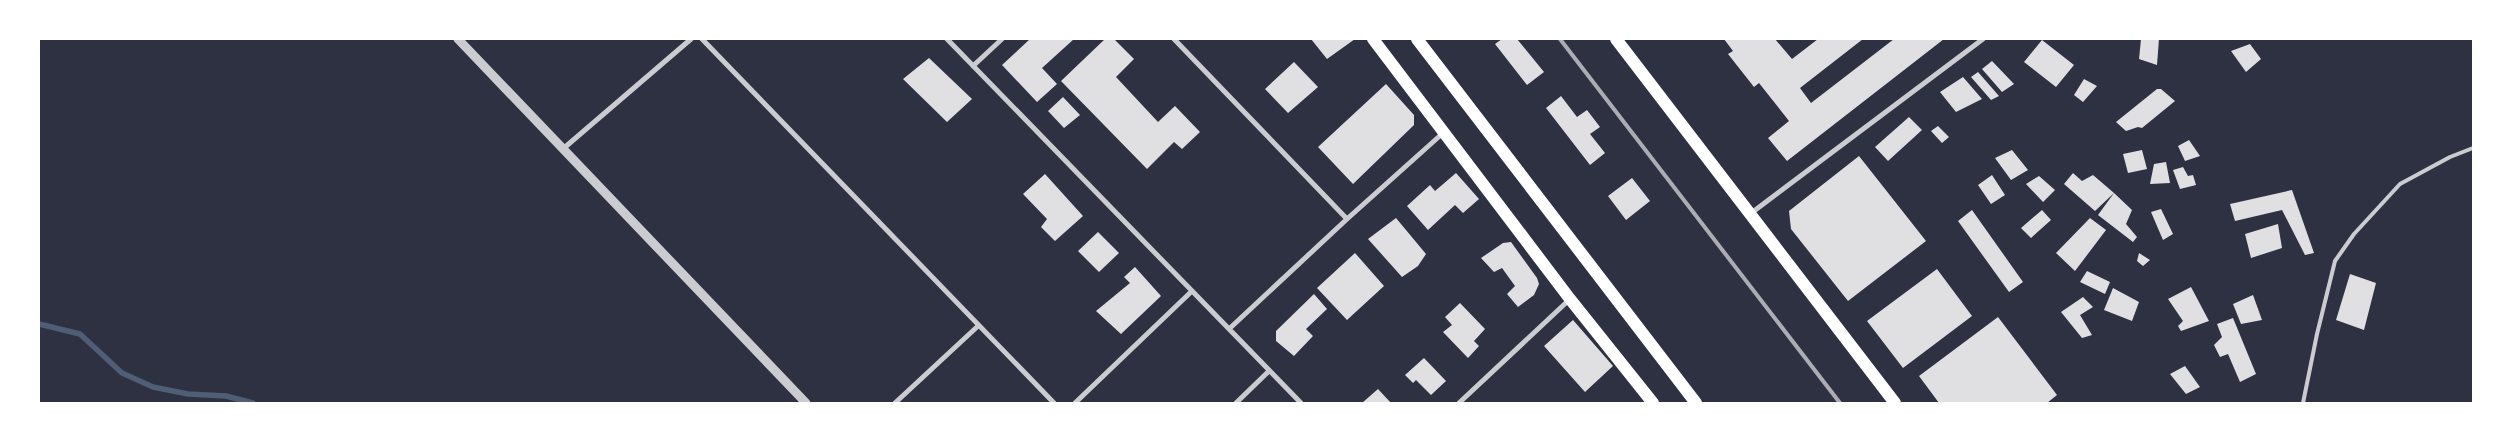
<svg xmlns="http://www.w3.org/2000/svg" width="2512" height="442" font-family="Merriweather,serif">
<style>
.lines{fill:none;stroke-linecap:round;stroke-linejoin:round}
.stream{stroke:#4f5d75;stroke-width:5.5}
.building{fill:#e0e0e3}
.service{stroke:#caccd0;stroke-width:4}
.minor{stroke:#caccd0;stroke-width:5}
.tertiary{stroke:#caccd0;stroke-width:9}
.primary{stroke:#fff;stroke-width:12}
.rail{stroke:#abadb3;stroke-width:4}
</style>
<rect width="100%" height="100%" fill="#2d3142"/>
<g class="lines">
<!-- stream -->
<path class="stream" d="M39,324L80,334L122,373L153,387L188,394L226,396L253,403"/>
</g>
<!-- building -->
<path class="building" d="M1030,39H1074L1042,68L1057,84L1037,102L1002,65Z
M1105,39H1114L1134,59L1116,77L1158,122L1175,106L1200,132L1182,149L1174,142L1147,169L1061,81Z
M1311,39H1355L1327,59Z
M1502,39H1517L1544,72L1527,85L1495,44Z
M1724,39H1775L1792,59L1818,39H1863L1800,88L1811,103L1894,39H1944L1787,161L1768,138L1789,121L1759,83L1754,87L1728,54L1733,51Z
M2141,39H2159L2157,65L2139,59Z
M2042,40L2074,65L2056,87L2024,62Z
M2250,44L2261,59L2246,72L2231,51Z
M929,58L972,99L947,122L903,79Z
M1992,61L2014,84L2002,92L1982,69Z
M1294,62L1318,87L1288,113L1265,89Z
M1978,72L1999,96L1991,100L1971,77Z
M1963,77L1982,99L1956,112L1940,92Z
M2084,79L2097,86L2083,102L2074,95Z
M1386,84L1414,115V125L1353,184L1318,147Z
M2157,89H2161L2175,101L2142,128L2138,127L2126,131L2116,122Z
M1561,96L1577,117L1587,110L1600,127L1590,134L1605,153L1590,165L1546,108Z
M1063,97L1080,115L1064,128L1048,111Z
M1909,117L1922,130L1888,161L1875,147Z
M1938,126L1949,137L1942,143L1931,131Z
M2189,140L2200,156L2185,161L2178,146Z
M2012,150L2028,170L2011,180L1995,158Z
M2142,150L2147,169L2128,173L2123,154Z
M1859,156L1926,241L1848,301L1791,229L1789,211Z
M2166,162L2170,183L2150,184L2154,164Z
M2183,167L2188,176L2193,175L2196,185L2180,189L2173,170Z
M1456,173L1479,199L1463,213L1455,205L1428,230L1407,206L1430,185L1435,191Z
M2073,173L2082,181L2093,175L2114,193L2132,210L2126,224L2137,237L2133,242L2098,215L2114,193L2095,211L2064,184Z
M1045,174L1083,216L1055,241L1041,227L1047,219L1023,194Z
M1992,175L2005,195L1991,204L1978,185Z
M2039,176L2055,190L2043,202L2026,184Z
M1632,178L1650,201L1626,220L1608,196Z
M2292,190L2314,253L2305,255L2282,210L2235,221L2230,204Z
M2161,209L2173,234L2163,240L2151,212Z
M1972,210L2023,282L2009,292L1958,221Z
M2042,210L2051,220L2031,238L2021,228Z
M1396,218L1426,254L1418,266L1402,277L1368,239Z
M2090,218L2106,230L2075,271L2056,253Z
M2278,224L2282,248L2251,258L2245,234Z
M1098,232L1119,253L1099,272L1078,251Z
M1511,242L1537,278L1539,284L1534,295L1518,307L1507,294L1515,286L1502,268L1494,272L1481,258L1503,243Z
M1355,253L1384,286L1347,320L1317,288Z
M2139,253L2150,260L2143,266L2137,261Z
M1135,267L1161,296L1121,334L1096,311L1130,283L1124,277Z
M1937,269L1972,316L1903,368L1867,321Z
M2087,271L2110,282L2105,294L2080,282Z
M2350,274L2376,283L2364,330L2336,320Z
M2191,287L2209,321L2181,331L2178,326L2183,321L2168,299Z
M2113,288L2139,302L2132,321L2104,310Z
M1314,294L1327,309L1306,329L1313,336L1294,356L1276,341V331Z
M2253,295L2262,320L2241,324L2233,304Z
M2083,297L2093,307L2080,315L2092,335L2082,338L2061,312Z
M1460,303L1485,329L1474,341L1479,346L1468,358L1443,332L1452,325L1445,317Z
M1998,317L2057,395L2047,403H1939L1919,376Z
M2233,318L2256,374L2240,382L2228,354L2220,357L2214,345L2222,337L2217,324Z
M1573,320L1613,366L1585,392L1544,346Z
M1424,358L1446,381L1431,395L1416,380L1413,383L1405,375Z
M2185,366L2200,387L2186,394L2170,374Z
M1378,389L1391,403H1362Z"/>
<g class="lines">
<!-- service -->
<path class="service" d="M2303,403L2317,334L2335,261L2354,234L2400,184L2450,157L2473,148"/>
<!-- minor -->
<path class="minor" d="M702,39L1054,403
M947,39L1301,403
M1174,39L1347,219
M973,66L1002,39
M564,148L691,39
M1750,214L1983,39
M1229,329L1347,219L1443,133
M895,403L978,326
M1075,403L1192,291
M1236,403L1269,371
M1459,403L1570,299"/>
<!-- tertiary -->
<path class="tertiary" d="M458,39L806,403"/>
<!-- primary -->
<path class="primary" d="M1373,39L1570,299L1653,403
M1417,39L1696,403
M1616,39L1895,403"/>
<!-- rail -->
<path class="rail" d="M1560,39L1840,403"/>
</g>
<!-- border -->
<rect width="2512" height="442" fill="none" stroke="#ffffff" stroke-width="80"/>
</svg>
